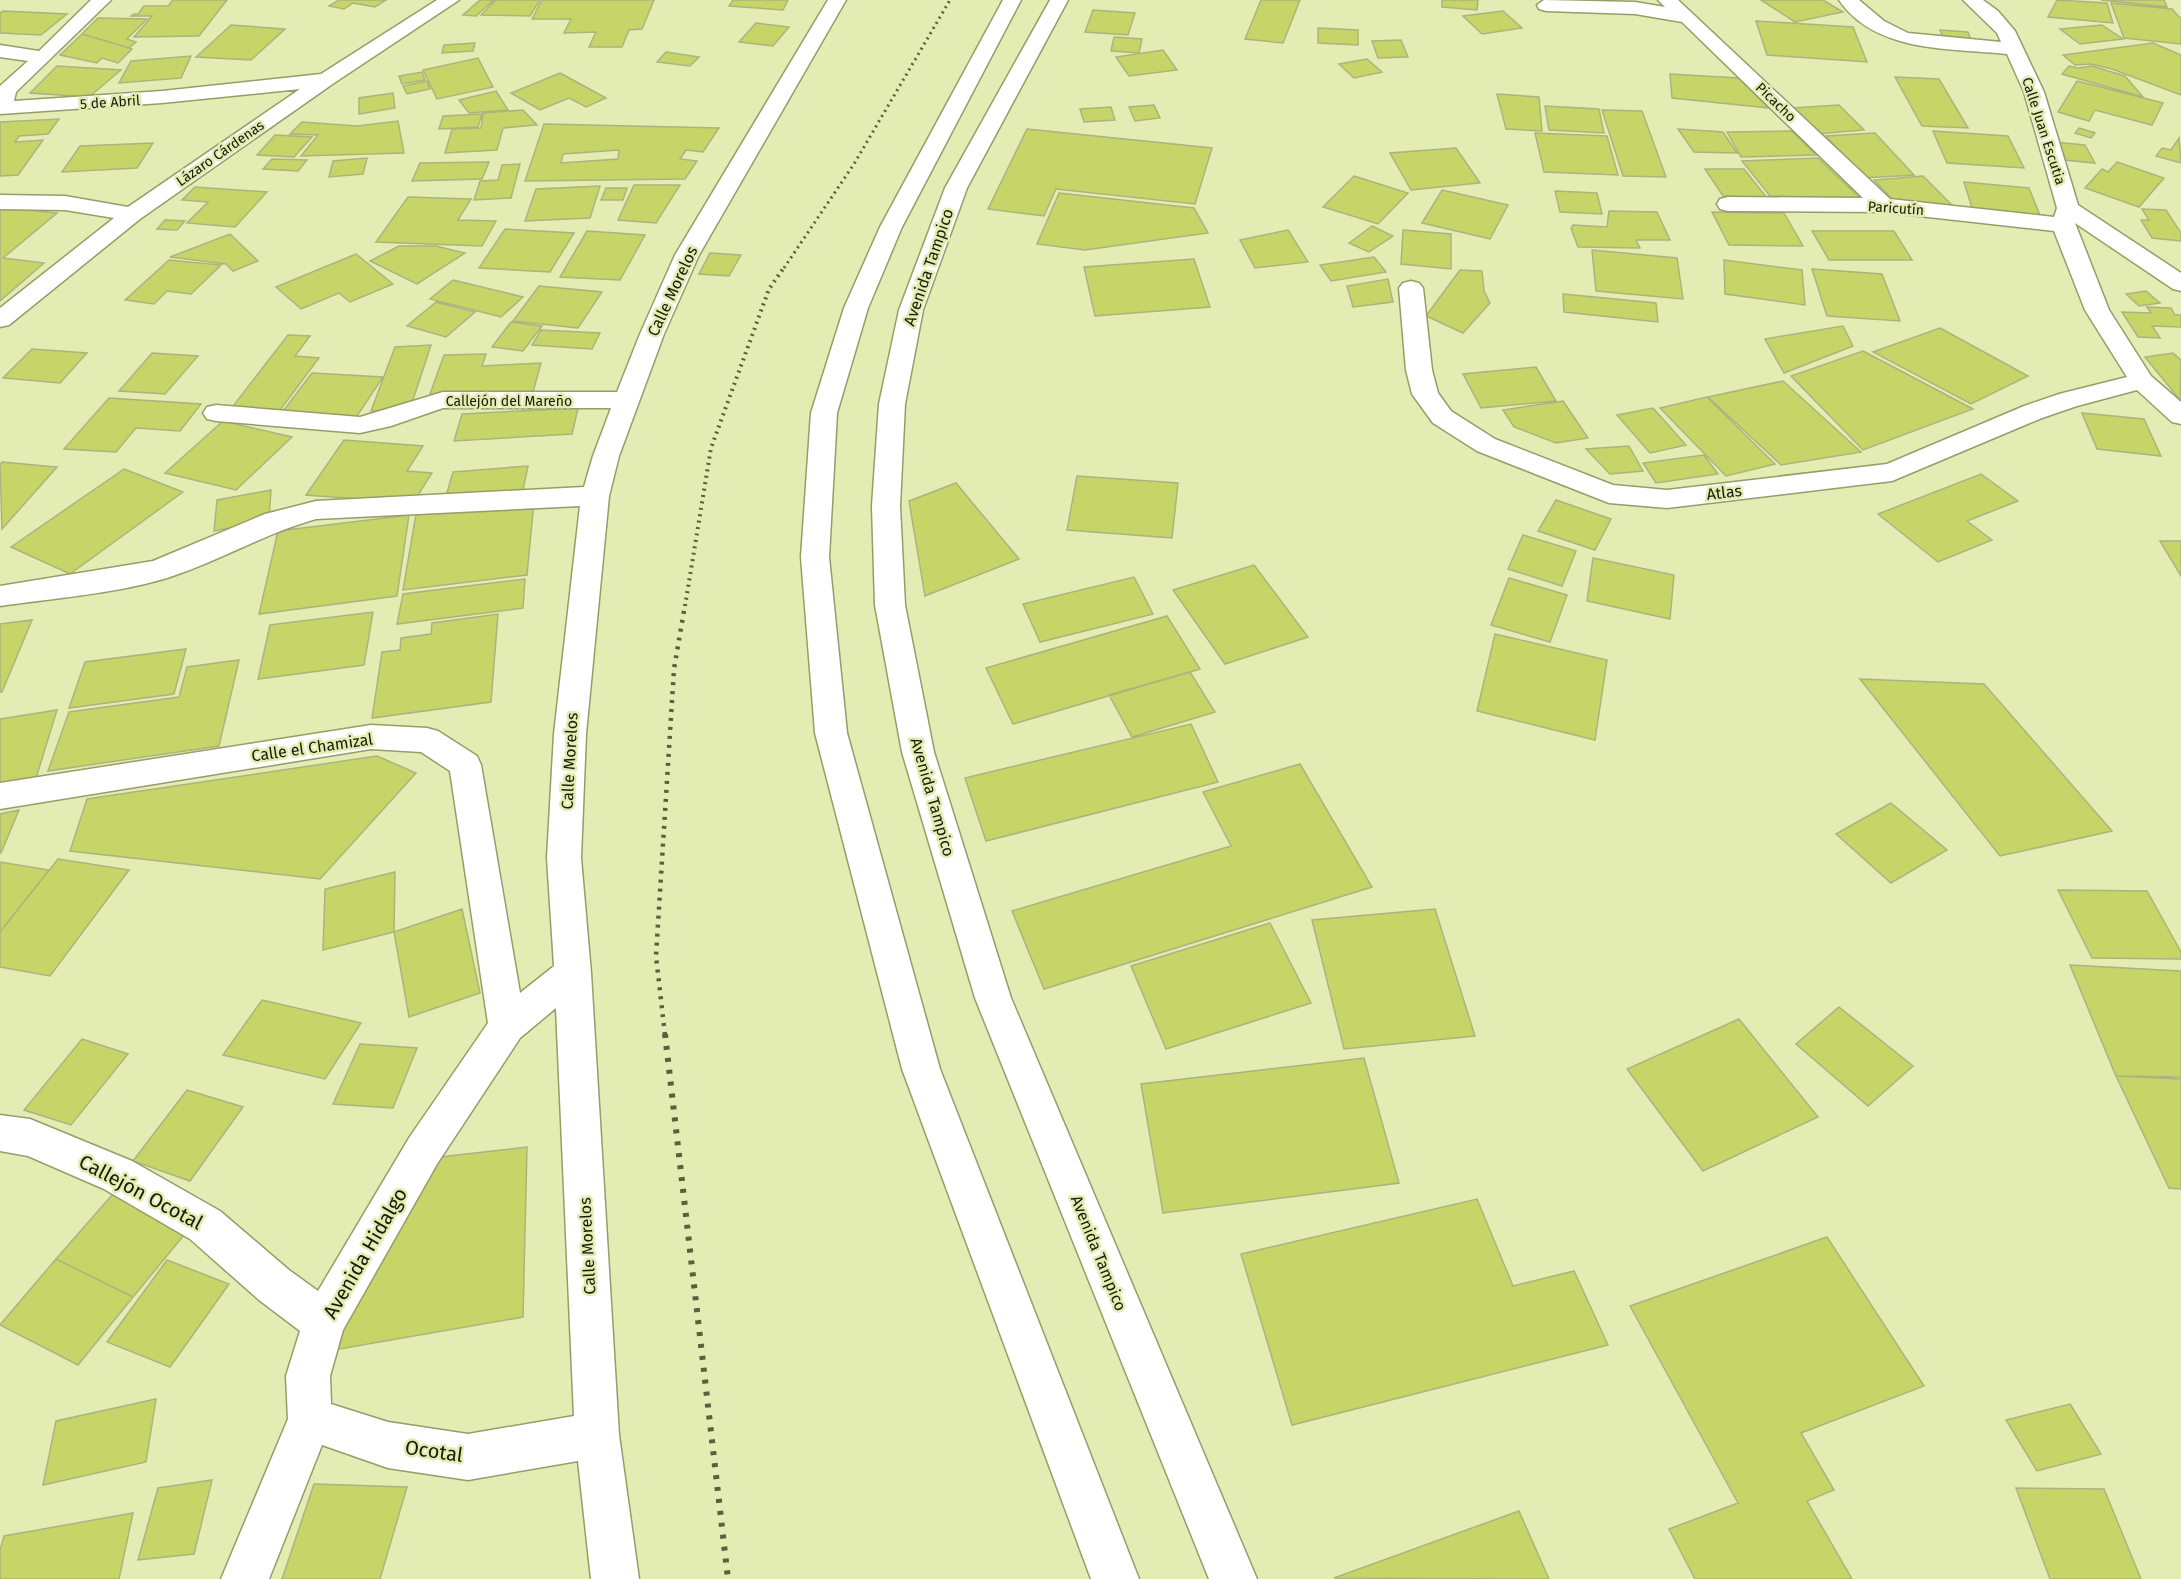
<svg xmlns="http://www.w3.org/2000/svg" width="2181" height="1579" font-family="'Fira Sans',sans-serif">
<style>
.building{fill:#c6d468;stroke:#acb47e;stroke-width:1.5;fill-rule:evenodd}
.lines{fill:none;stroke-linecap:round;stroke-linejoin:round}
.minor-casing{stroke:#969d68;stroke-width:3}
.major-casing{stroke:#969d68;stroke-width:3}
.minor{fill:#fff;fill-rule:evenodd}
.major{fill:#fff;fill-rule:evenodd}
.rail-far3{stroke:#5a5f3e;stroke-width:3;stroke-dasharray:2 4;stroke-linecap:butt}
.rail-far2{stroke:#5a5f3e;stroke-width:4;stroke-dasharray:2 4.5;stroke-linecap:butt}
.rail-far1{stroke:#5a5f3e;stroke-width:4.5;stroke-dasharray:3 6;stroke-linecap:butt}
.rail{stroke:#5a5f3e;stroke-width:6;stroke-dasharray:4 8;stroke-linecap:butt}
.labels{text-anchor:middle;stroke-width:5;stroke-linejoin:round;paint-order:stroke}
.far-street-label{font-size:14px;fill:#181b06;stroke:#e3ecb3}
.street-label{font-size:16px;fill:#181b06;stroke:#e3ecb3}
.near-street-label{font-size:20px;fill:#181b06;stroke:#e3ecb3}
</style>
<rect width="100%" height="100%" fill="#e3ecb3"/>
<!-- building -->
<path class="building" d="M173,0H227L199,36L134,37L152,16H131L134,14H138L144,6H168Z
M339,0H386L375,7L353,3L344,9L329,6Z
M480,0H494L476,16L463,15Z
M496,0H540L530,16L481,15Z
M542,0H654L642,29L629,30L622,47H589L596,32L564,33L571,19H532Z
M733,0H788L783,10L729,6Z
M1261,0H1300L1283,43L1245,39Z
M1442,0H1478L1477,10L1442,7Z
M1761,0H1823L1843,12L1795,22Z
M2057,0L2107,3L2113,23L2048,17Z
M2101,0H2164L2167,7Z
M2111,3L2172,9L2181,19V44L2124,38Z
M1093,10L1135,13L1128,35L1085,32Z
M3,11L67,14L41,35L0,33V13Z
M1503,11L1522,28L1482,34L1463,16Z
M98,18L147,19L127,39L136,42L129,48L82,34Z
M1756,21L1853,27L1867,62L1767,55Z
M756,23L789,27L773,46L739,42Z
M231,25L285,29L251,60L196,57Z
M2102,25L2123,39L2080,44L2060,29Z
M1318,28L1358,30V45L1318,43Z
M1940,30L1968,32L1971,40L1943,37Z
M82,34L129,48L132,49L118,63L102,58L97,63L60,55Z
M1114,37L1142,39L1139,53L1111,51Z
M1401,40L1408,57L1378,58L1372,41Z
M475,43L473,51L442,53L444,45Z
M2153,43L2181,55V95L2112,69L2091,64L2075,65L2063,55Z
M1163,50L1177,70L1129,76L1116,57Z
M666,52L699,57L690,66L657,62Z
M191,56L181,78L119,83L131,61Z
M478,58L493,87L437,99L423,70Z
M1367,59L1382,72L1354,78L1339,64Z
M57,66L121,70L89,97L30,93Z
M2069,66L2078,68L2092,66L2125,76L2143,97L2062,74Z
M422,72L425,80L402,84L399,76Z
M560,73L606,98L586,107L569,98L540,110L511,93Z
M1670,74L1739,78L1769,108L1672,98Z
M1895,77L1939,79L1968,128L1922,126Z
M427,81L430,89L407,94L403,86Z
M2077,81L2163,103L2152,125L2095,110L2089,121L2058,112Z
M496,91L508,110L469,113L459,100Z
M393,93L395,108L359,114V98Z
M1497,94L1539,97L1542,131L1506,129Z
M1154,105L1160,118L1135,121L1129,107Z
M1839,105L1864,130L1817,134L1793,108Z
M1545,106L1599,109L1604,133L1549,130Z
M1111,107L1115,120L1084,122L1080,109Z
M523,110L537,125L503,128L497,150L445,153L452,129L481,128L483,113Z
M1602,110L1642,111L1666,177L1623,176Z
M482,114L478,127L439,129L443,116Z
M59,119L48,134L19,136L15,142L43,140L18,175L0,176V122Z
M398,121L404,153L301,156L318,135L290,134L302,122L357,126Z
M544,124L719,128L703,152L686,150L680,159L697,161L685,179L525,181ZM619,150L618,159L561,163L563,154Z
M2079,128L2095,133L2091,138L2075,133Z
M1027,129L1212,148L1195,204L1056,189L1044,216L988,209Z
M1678,129L1723,132L1737,153L1694,152Z
M1792,131L1816,155L1741,157L1727,132Z
M1933,131L2008,136L2024,168L1947,163Z
M1535,133L1607,136L1618,175L1544,172Z
M1875,133L1914,175L1864,178L1826,136Z
M275,135L312,137L294,157L257,155Z
M2179,138L2181,163L2156,156L2162,148L2171,150Z
M2054,142L2085,145L2095,163L2064,160Z
M153,143L137,168L62,172L80,146Z
M1456,148L1480,183L1411,190L1390,153Z
M367,158L363,174L329,177L333,161Z
M1818,158L1861,199L1770,196L1742,161Z
M272,159L307,160L298,171L263,169Z
M489,162L482,179L412,181L420,163Z
M2117,162L2164,178L2139,207L2085,188L2102,169L2108,172Z
M520,164L511,198L474,200L480,181L498,180L502,165Z
M1705,169H1744L1767,198L1723,196Z
M1354,176L1408,193L1378,224L1323,207Z
M1923,176L1956,209L1897,204L1874,180Z
M1964,182L2029,188L2041,218L1973,211Z
M634,185H680L656,223L618,220Z
M600,186L590,218L525,221L536,189Z
M195,187L267,192L235,227L187,223L208,202L182,200Z
M606,188H627L623,200H601Z
M1442,190L1508,205L1490,239L1422,223Z
M1555,191L1597,193L1602,214L1560,212Z
M1059,193L1194,208L1208,233L1085,250L1037,244Z
M408,197L471,199L458,220L496,221L482,246L376,242Z
M0,207L57,213L3,258L44,263L0,301Z
M2142,209L2166,210L2181,233V241L2152,238L2141,220H2149Z
M1609,211L1657,212L1670,240H1636L1640,248L1578,247L1571,228L1573,225L1607,227Z
M1712,212L1784,213L1803,246L1729,245Z
M165,220L185,221L177,230L157,229Z
M1372,226L1393,236L1369,252L1349,243Z
M505,229L574,233L550,272L479,268Z
M1288,230L1308,262L1255,268L1240,240Z
M1403,230L1451,234V269L1401,264Z
M587,231L645,235L620,280L560,277Z
M1812,231H1894L1912,260H1829Z
M230,234L258,261L233,271L226,264L170,257Z
M399,246H436L465,253L417,284L370,261Z
M1592,250L1677,258L1683,299L1596,291Z
M710,253L741,255L729,276L699,274Z
M356,254L393,284L350,302L339,293L301,309L276,287Z
M1374,257L1386,272L1331,281L1320,265Z
M1194,259L1210,307L1095,316L1084,267Z
M169,260L221,265L191,294L167,291L154,304L125,300Z
M1724,260L1802,270L1805,305L1725,294Z
M1812,269L1882,274L1900,321L1827,316Z
M1460,270L1482,271L1484,291L1490,303L1463,333L1426,316Z
M1388,279L1393,302L1353,307L1347,286Z
M453,280L523,297L501,317L430,299Z
M539,286L602,292L578,328L513,321Z
M2146,291L2160,303L2139,306L2126,294Z
M1563,294L1656,303L1658,322L1564,312Z
M436,302L475,312L446,337L407,326Z
M2147,307L2171,308L2175,315H2181V327L2152,326L2160,338L2138,337L2122,312L2151,313Z
M511,322L542,326L523,351L492,347Z
M1843,326L1853,346L1784,373L1765,339Z
M1940,328L2028,376L1971,404L1873,352Z
M541,330L600,333L592,349L532,345Z
M288,335L310,336L295,356L319,358L278,413L230,410Z
M431,345L410,409L371,411L395,347Z
M32,349L87,353L60,383L3,378Z
M1863,351L1973,409L1863,450L1791,376Z
M152,353L198,356L165,394L119,391Z
M2173,353L2181,360L2180,400L2145,357Z
M486,354L482,366L541,363L533,392L429,397L444,355Z
M1536,367L1556,401L1481,408L1463,374Z
M312,373L383,377L357,416L283,411Z
M1783,381L1861,452L1781,465L1708,397Z
M1707,397L1775,464L1726,476L1660,408Z
M109,398L201,404L180,431L136,428L116,452L64,449Z
M1563,401L1588,438L1556,443L1514,427L1503,410Z
M578,408L572,434L454,441L462,414Z
M1653,408L1686,445L1650,453L1617,415Z
M2082,413L2144,419L2161,456L2097,449Z
M223,421L292,437L236,490L165,473Z
M344,440L423,446L407,471L432,473L413,503L306,495Z
M1629,446L1643,471L1610,474L1586,449Z
M1704,455L1718,474L1656,483L1643,463Z
M2,462L57,467L2,529L0,465Z
M528,466L523,490L446,496L453,472Z
M124,469L183,492L70,574L11,547Z
M1981,474L2018,501L1967,521L1992,540L1938,562L1878,514Z
M1077,476L1178,483L1172,538L1067,530Z
M956,483L1019,559L925,596L909,501Z
M271,490L269,520L214,531L217,500Z
M1556,500L1611,519L1595,550L1538,531Z
M534,501L527,575L403,590L416,514Z
M409,515L397,596L259,614L278,531Z
M1523,535L1576,551L1562,586L1508,569Z
M2160,541H2181V576Z
M1593,558L1674,575L1670,619L1587,601Z
M1254,565L1308,637L1225,664L1173,590Z
M1134,577L1153,614L1040,642L1023,604Z
M1509,578L1567,595L1550,642L1491,625Z
M525,579L523,608L397,624L403,594Z
M373,612L364,665L258,679L270,625Z
M498,614L491,702L372,718L382,652L400,650L401,638L431,634L432,623Z
M1167,616L1200,669L1013,724L986,668Z
M32,620L2,692H0V624Z
M1495,634L1607,660L1595,740L1477,711Z
M186,649L174,694L69,708L85,662Z
M239,660L219,746L48,771L69,712L179,697L187,667Z
M1190,672L1215,712L1132,737L1109,695Z
M1860,679L1984,684L2112,831L2000,856Z
M57,710L33,788L0,793V719Z
M1191,724L1218,782L986,841L965,778Z
M377,756L416,773L320,879L70,851L87,799Z
M1300,764L1372,887L1044,989L1012,911L1231,846L1203,792Z
M1891,803L1947,850L1891,883L1836,834Z
M19,810L1,853H0V814Z
M58,859L129,870L50,976L0,967V932Z
M0,862L49,870L0,932Z
M395,872L394,932L323,950L325,889Z
M2058,890L2147,891L2181,952V959L2092,958Z
M462,909L480,993L409,1017L394,932Z
M1435,909L1475,1036L1344,1049L1312,920Z
M1270,923L1311,1003L1166,1049L1131,966Z
M2070,965L2181,971V1079L2116,1076Z
M262,1000L361,1023L325,1079L223,1055Z
M1839,1007L1913,1066L1868,1106L1796,1044Z
M1739,1019L1818,1117L1703,1171L1627,1069Z
M82,1039L128,1054L71,1125L24,1110Z
M360,1044L417,1048L393,1108L333,1104Z
M1364,1058L1399,1183L1163,1213L1141,1084Z
M2116,1076L2181,1077V1189L2169,1188Z
M187,1090L243,1107L190,1181L133,1161Z
M527,1147L523,1317L328,1351L440,1157Z
M113,1194L189,1229L133,1297L56,1259Z
M1477,1199L1513,1286L1574,1271L1608,1345L1292,1425L1241,1254Z
M1827,1237L1924,1386L1801,1433L1834,1490L1807,1501L1852,1579H1695L1669,1529L1738,1503L1630,1306Z
M56,1259L133,1297L78,1365L0,1325Z
M167,1260L229,1284L170,1367L107,1342Z
M156,1399L146,1462L43,1485L56,1421Z
M2070,1404L2101,1454L2037,1471L2006,1420Z
M212,1480L194,1554L138,1560L158,1488Z
M314,1484L407,1487L380,1579H282Z
M2016,1488L2104,1489L2141,1579H2050Z
M1519,1511L1549,1579L1334,1578Z
M133,1513L119,1579H0V1550L4,1536Z"/>
<g class="lines">
<defs>
<path id="minor" d="M91,0H111L16,92L14,101L162,91L321,74L437,0H459L334,83L140,219L9,325L0,327V308L114,218L65,210L0,209V195L65,196L128,207L300,89L162,103L0,114V86L28,61L0,57V45L39,51Z
M828,0H846L699,255L664,334L619,456L609,496L586,734L581,858L591,973L619,1435L639,1579H591L578,1461L468,1480L388,1468L322,1445L269,1579H221L288,1419L286,1376L300,1331L259,1300L190,1239L104,1189L28,1156L0,1151V1115L30,1119L132,1161L220,1211L289,1270L318,1291L409,1138L488,1023L450,771L421,752L371,749L0,809V783L371,725L427,728L438,731L477,756L481,765L520,993L554,966L547,858L554,734L580,506L316,519C263,534 218,562 167,578C114,594 55,598 0,606V586L153,561L265,514L316,501L584,487L593,456L611,408H443L391,426L360,433L216,421L207,419L203,413L207,407L216,405L360,417L443,392H617L640,334L675,255ZM556,1008L574,1416L468,1434L388,1422L331,1404L330,1376L343,1330L437,1164L520,1038Z
M1544,0L1635,2L1665,7L1658,0H1678L1890,199L2054,217L2057,208L2024,92L2007,54C1950,48 1875,53 1839,0H1859L1884,21L1908,33L2001,42L1997,33L1963,0H1983L1998,11L2015,31L2044,92L2078,205L2181,273V291L2173,289L2075,223L2109,310L2151,376L2181,402V424L2172,422L2137,390L2077,406L2042,418L1892,481L1667,508L1609,503L1477,451L1433,423L1412,394L1406,370L1399,288L1403,283L1411,281L1419,283L1423,288L1432,370L1438,393L1451,411L1495,439L1613,485L1667,490L1887,464L2024,406L2059,394L2127,377L2085,310L2054,231L1883,212L1728,211L1720,209L1717,204L1720,199L1728,197L1863,198L1682,22L1635,14L1546,11L1539,9L1537,5Z"/>
<path id="major" d="M1003,0H1021L902,227L868,308L837,413L829,557L847,733L940,1069L1139,1579H1091L902,1069L815,733L801,557L811,413L844,308L880,227Z
M1050,0H1068L967,188L923,310L905,404L900,506L905,605L934,752L1011,998L1257,1579H1209L975,998L902,752L875,605L872,506L879,404L899,310L945,188Z"/>
</defs>
<!-- minor casing -->
<use href="#minor" class="minor-casing"/>
<!-- major casing -->
<use href="#major" class="major-casing"/>
<!-- minor -->
<use href="#minor" class="minor"/>
<!-- major -->
<use href="#major" class="major"/>
<!-- rail-far3 -->
<path class="rail-far3" d="M784,268L854,164L950,0"/>
<!-- rail-far2 -->
<path class="rail-far2" d="M685,606L711,448L769,289L785,266"/>
<!-- rail-far1 -->
<path class="rail-far1" d="M665,1035L656,956L674,669L685,605"/>
<!-- rail -->
<path class="rail" d="M665,1034L728,1579"/>
</g>
<g class="labels">
<!-- far-street labels -->
<g class="far-street-label">
<text transform="translate(110 102) rotate(-4)" y="5">5 de Abril</text>
<text transform="translate(1776 102) rotate(44)" y="5">Picacho</text>
<text transform="translate(2044 131) rotate(72)" y="5">Calle Juan Escutia</text>
<text transform="translate(220 153) rotate(-35)" y="5">Lázaro Cárdenas</text>
<text transform="translate(1896 208) rotate(4)" y="5">Paricutín</text>
<text x="509" y="406">Callejón del Mareño</text>
</g>
<!-- street labels -->
<g class="street-label">
<text transform="translate(928 267) rotate(-71)" y="6">Avenida Tampico</text>
<text transform="translate(672 291) rotate(-65)" y="6">Calle Morelos</text>
<text transform="translate(1724 492) rotate(-7)" y="6">Atlas</text>
<text transform="translate(312 747) rotate(-8)" y="6">Calle el Chamizal</text>
<text transform="translate(569 761) rotate(-87)" y="6">Calle Morelos</text>
<text transform="translate(933 797) rotate(74)" y="6">Avenida Tampico</text>
<text transform="translate(587 1246) rotate(-93)" y="6">Calle Morelos</text>
<text transform="translate(1099 1253) rotate(68)" y="6">Avenida Tampico</text>
</g>
<!-- near-street labels -->
<g class="near-street-label">
<text transform="translate(141 1192) rotate(28)" y="7">Callejón Ocotal</text>
<text transform="translate(365 1253) rotate(-60)" y="7">Avenida Hidalgo</text>
<text transform="translate(434 1451) rotate(8)" y="7">Ocotal</text>
</g>
</g>
</svg>
